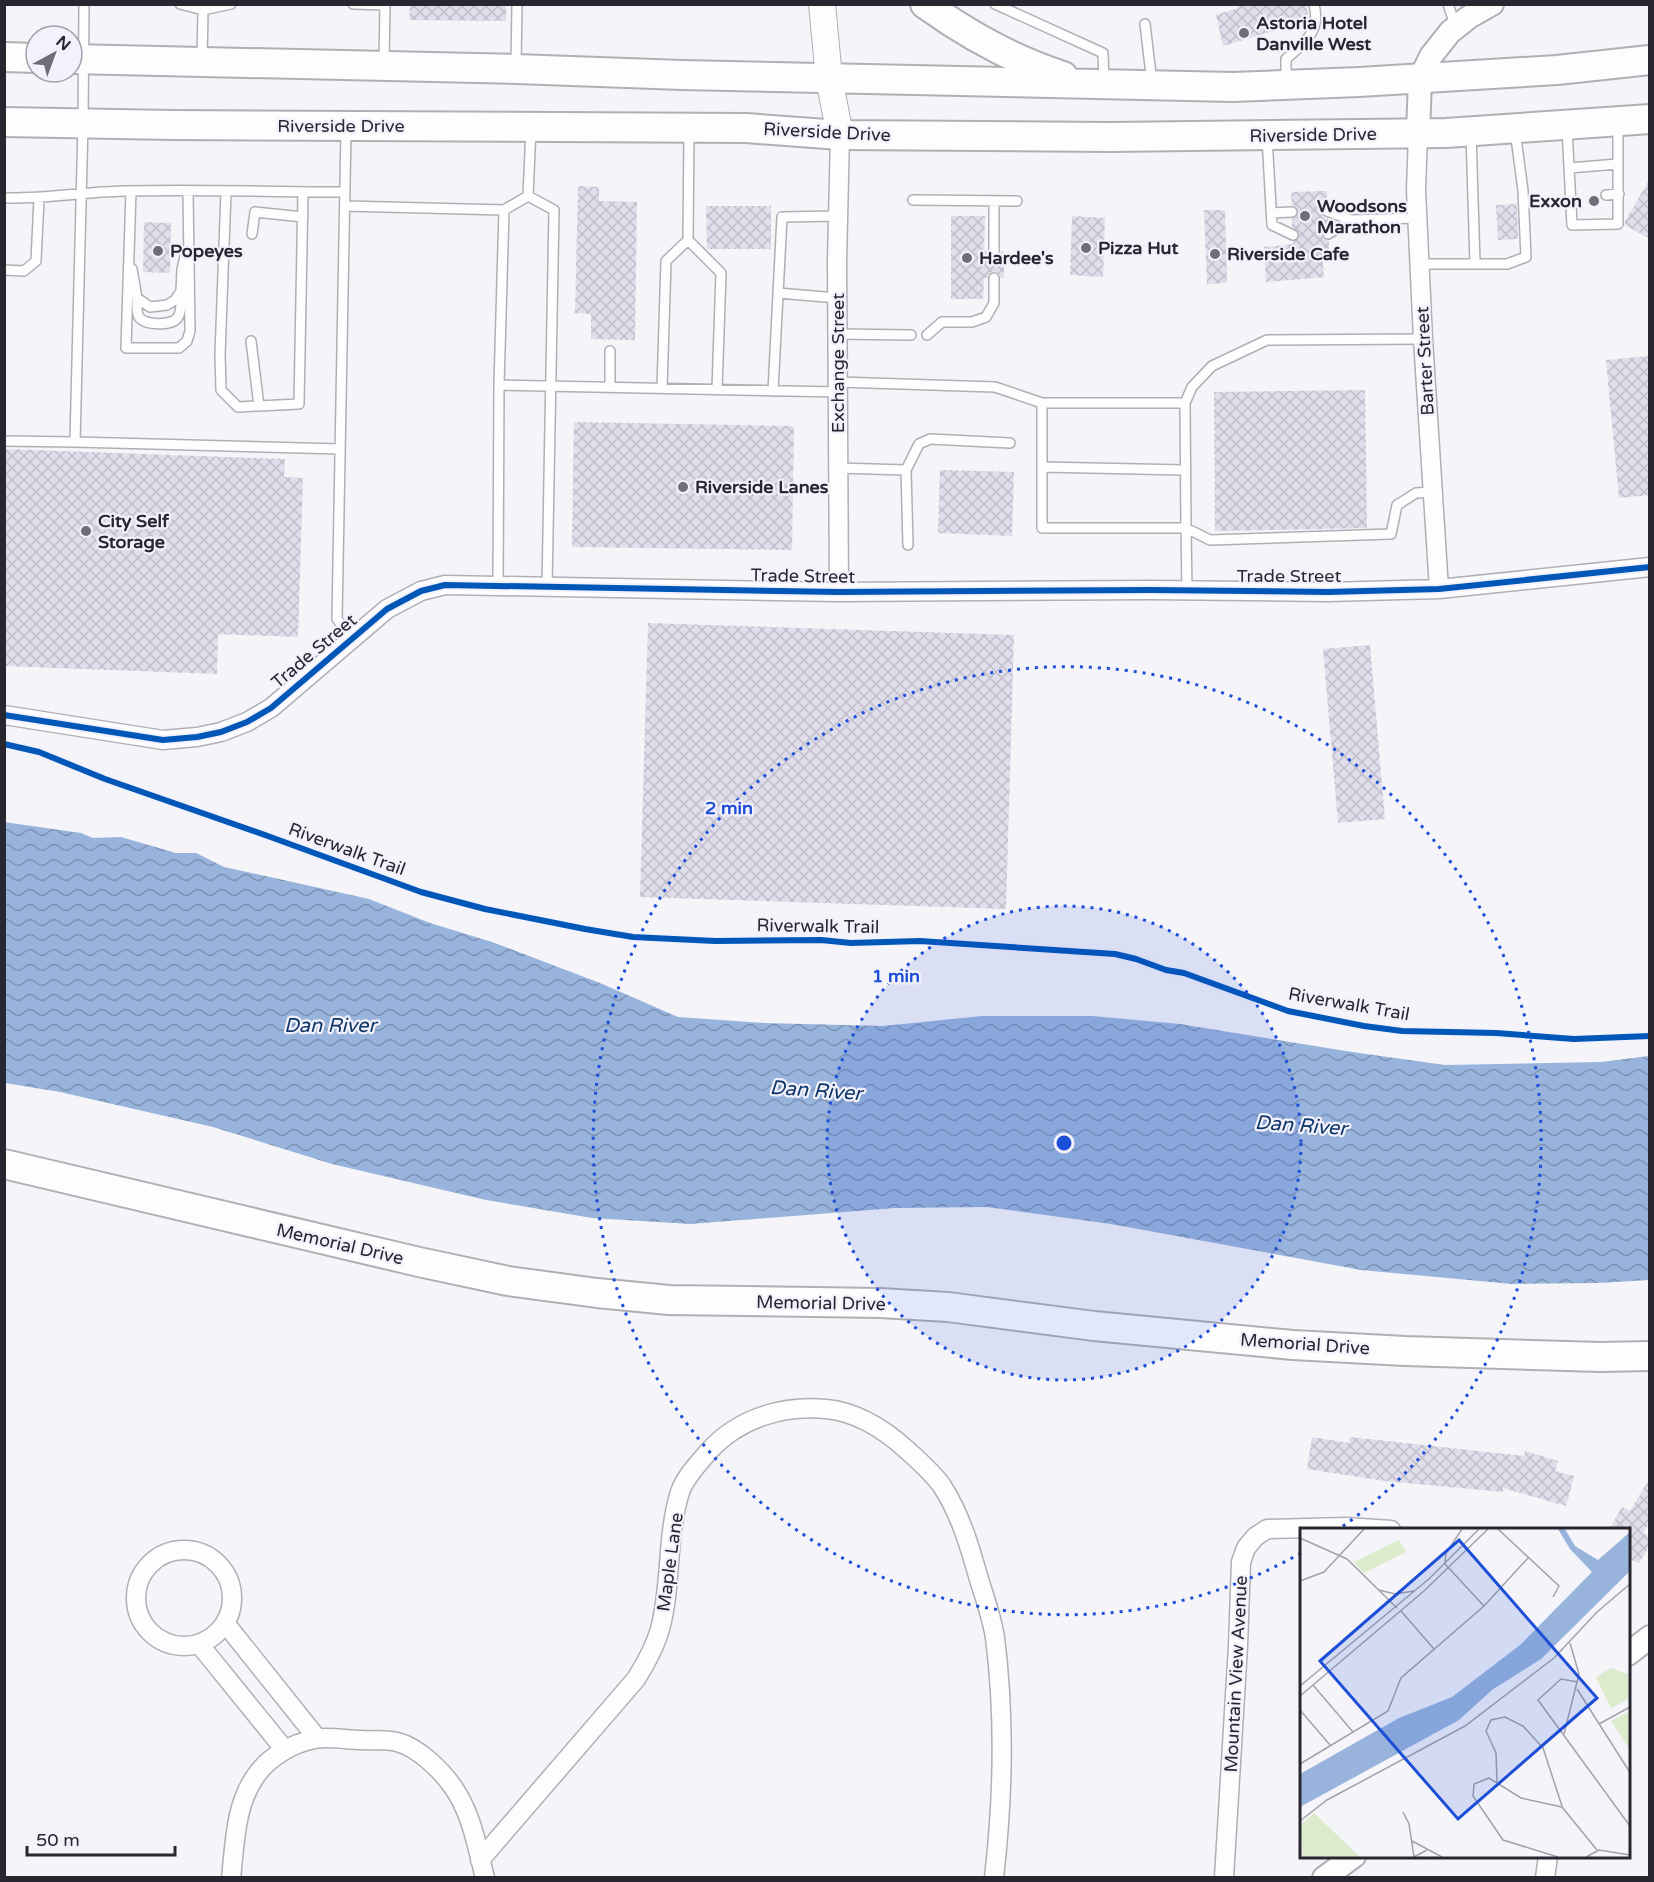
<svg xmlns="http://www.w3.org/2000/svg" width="1654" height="1882" font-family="'Varela Round',sans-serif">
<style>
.water{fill:url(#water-waves)}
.building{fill:url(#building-cross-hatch)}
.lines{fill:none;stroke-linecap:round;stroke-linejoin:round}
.service-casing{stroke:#b0afb6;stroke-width:12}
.minor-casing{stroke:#b0afb6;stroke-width:21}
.tertiary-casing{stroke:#b0afb6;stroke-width:26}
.secondary-casing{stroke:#b0afb6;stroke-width:28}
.primary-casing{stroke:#b0afb6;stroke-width:32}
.service{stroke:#fdfdfe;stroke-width:9}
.minor{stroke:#fdfdfe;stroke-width:18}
.tertiary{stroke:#fdfdfe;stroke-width:22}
.secondary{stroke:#fdfdfe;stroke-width:26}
.primary{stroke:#fdfdfe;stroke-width:28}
.cycleway-casing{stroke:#f2f1fc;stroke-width:10}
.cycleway{stroke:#0057b8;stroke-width:6}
.ring{fill:none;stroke:#1d4ed8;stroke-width:3;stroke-dasharray:3 6}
.poi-dot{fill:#6f6e76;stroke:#f2f1fc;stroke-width:2}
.labels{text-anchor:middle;stroke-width:4.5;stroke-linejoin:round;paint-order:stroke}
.poi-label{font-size:18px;font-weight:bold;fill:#282630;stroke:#f2f1fc;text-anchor:start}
.street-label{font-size:18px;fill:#282630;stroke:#f2f1fc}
.water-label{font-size:20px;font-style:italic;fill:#0c3568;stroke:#f2f1fc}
.inset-road{fill:none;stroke:#a2a2a9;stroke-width:1.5}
.view{fill:#1d4ed8;fill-opacity:0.15;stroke:#1d4ed8;stroke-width:3}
.inset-edge{fill:none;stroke:#282630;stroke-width:3}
.centre{fill:#1d4ed8;stroke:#f2f1fc;stroke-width:3}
.ring-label{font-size:18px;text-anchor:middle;font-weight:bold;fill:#1d4ed8;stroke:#f2f1fc;stroke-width:4.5;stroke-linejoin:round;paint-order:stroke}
</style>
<defs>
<pattern id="water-waves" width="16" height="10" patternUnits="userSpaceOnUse" patternTransform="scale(1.5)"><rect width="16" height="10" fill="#98b4dc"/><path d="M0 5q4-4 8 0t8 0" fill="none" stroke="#7c92b3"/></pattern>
<pattern id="building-cross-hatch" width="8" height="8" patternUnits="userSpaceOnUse" patternTransform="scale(1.5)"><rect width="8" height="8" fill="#e0deeb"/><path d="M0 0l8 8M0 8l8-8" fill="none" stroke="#c0beca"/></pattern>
</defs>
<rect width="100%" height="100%" fill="#f4f4f9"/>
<!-- water -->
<path class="water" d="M4,822L81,833L93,838L121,837L176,853H196L224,867L369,899L430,923L492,942L600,983L678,1017L765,1023L883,1026L982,1016H1092L1180,1024L1352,1052L1445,1065L1601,1062L1649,1056V1280L1599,1283L1512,1284L1361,1270L1111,1224L987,1207L895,1208L690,1224L592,1218L486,1200L332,1164L213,1127L60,1092L5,1083Z"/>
<!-- building -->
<path class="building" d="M410,4H506V21L409,20Z
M1237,4H1306L1309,20L1223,46L1216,15L1238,8Z
M1650,179V239L1625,225V221Z
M578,186L599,187V201L637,202L635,340L591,339V314L575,313Z
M1327,191V204L1322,206L1320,212L1322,216L1328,218V226L1321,234L1323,238L1329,241V251L1322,250L1324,277L1266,282L1264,247L1293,244V242L1299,237V232L1292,227V219L1296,217L1299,212L1297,208L1292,205L1291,192Z
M1517,204L1518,239L1498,240L1496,205Z
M706,206H771V249H707Z
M1204,210H1225L1227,283L1207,284Z
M951,216H985L984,251H987L989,255L993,258L998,256L1001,251H1004V278H1001L998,273L993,271L989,274L987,278H984L983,299H951Z
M1072,216L1105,218L1103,277L1070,275Z
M144,222L171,223L170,273L143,272Z
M1650,356V495L1619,498L1606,360Z
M1365,390L1367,528L1215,531L1214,392Z
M574,422L794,426L792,550L572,547Z
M4,449L285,459L284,477L303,478L298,637L218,634L217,674L4,666Z
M940,470L1014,472L1012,536L938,533Z
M648,623L1014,635L1006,909L640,897Z
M1370,645L1385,819L1338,823L1323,649Z
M1312,1437L1349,1443L1350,1437L1524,1456L1525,1451L1558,1461L1555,1471L1574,1476L1566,1506L1503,1488V1492L1385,1481L1307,1469Z
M1650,1478V1522L1643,1533L1650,1537V1545L1639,1563L1629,1559V1530H1609L1622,1507L1630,1511Z"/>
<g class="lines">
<defs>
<path id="service" d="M180,4L203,10
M353,4L385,5
M995,4L1103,53L1104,82
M1448,4L1455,25
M1145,24L1152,83
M202,59L203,10L231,4
M384,62L385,4
M516,65L517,4
M1286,83V59C1305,42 1321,32 1314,4
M1567,128L1572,225L1618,224V123
M346,130L337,619L352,639
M689,130L688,240L721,273L717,389
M1471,134L1475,263
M1267,137L1272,225L1293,235
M1569,168L1618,164
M131,191L126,348H179L187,341L190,331L188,192
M226,192L220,355L221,390L238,407L299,404L303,192
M1606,195L1619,194
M528,196L554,210L547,587
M528,196L531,129
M4,198C45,199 83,192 124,191C198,189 272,192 345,192
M913,200L1017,201
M345,206L504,210L528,196
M1327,211L1351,220
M1271,213L1292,212
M252,234L255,212L303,217
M1328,234L1351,220L1417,218
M994,251V201
M1420,264H1507L1526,257L1523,191L1515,130
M132,269L137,298L150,307L167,305L175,300L181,291L182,269L186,253
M4,270L24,271L36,261L39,199
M778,293L837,298
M137,298C137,304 136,312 139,317C145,326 173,326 178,317C182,311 181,301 181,293
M838,334L911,335
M927,335L942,322H972L986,317L994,303V278
M251,341L259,406
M838,382L995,387L1042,403
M499,385L838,392
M610,387V351
M662,388L666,261L688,240
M773,391L782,217L838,216
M1185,403H1042V528H1186L1185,403L1192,387L1212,366L1267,340L1423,339
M4,441L75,442L340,449
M75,442L83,124L84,4
M1042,467L1185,470
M838,468L906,470
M908,545L906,470L919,444L930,439L1010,443
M498,586L499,385L504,210
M1187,590L1186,528L1210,540L1391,534L1397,505L1416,493L1432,492"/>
<path id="minor" d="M1418,133L1416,190L1423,339L1439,589
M839,592L837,262L840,135
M4,715L163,740L197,737L221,732L247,722L271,708L387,609L421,591L445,585L839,592L1151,590L1328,592L1439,589L1650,567
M136 1598a48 48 0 1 1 96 0a48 48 0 1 1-96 0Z
M225,1623L317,1738
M199,1644L285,1750
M480,1860L636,1679C646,1663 655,1647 660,1629C672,1585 666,1537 680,1492C685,1477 699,1463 709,1451C739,1418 783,1405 826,1409C858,1412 884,1429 907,1450C919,1461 932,1472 942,1486C960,1514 969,1544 978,1576C984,1596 992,1617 995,1638C1005,1717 1003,1799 994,1878
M231,1878C235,1843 235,1806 255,1777C268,1757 293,1743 315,1739C329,1736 347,1740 361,1740C372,1741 386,1739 397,1742C418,1747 442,1771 453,1787C472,1814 477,1847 485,1878
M1224,1878L1238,1646L1241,1562L1246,1548L1255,1537L1267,1529L1346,1527L1391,1530
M1545,1878L1548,1856"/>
<path id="tertiary" d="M1418,133L1420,79L1431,56L1450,32L1469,17L1492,4
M1628,1654L1650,1637
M1324,1878L1354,1856"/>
<path id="secondary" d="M822,4L829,78L840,135"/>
<path id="primary" d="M925,4C968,35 1013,60 1063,76
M4,57L36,58
M72,59L516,69L682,75L1233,87L1359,82L1557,70L1650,60
M4,122L174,125L746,128L840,135L1111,137L1446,133L1650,119
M4,1164L419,1262L508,1281L597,1293L669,1300L880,1303L948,1307L1094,1326L1293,1345L1405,1351L1600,1357L1650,1356"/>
</defs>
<!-- service casing -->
<use href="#service" class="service-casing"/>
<!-- minor casing -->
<use href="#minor" class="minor-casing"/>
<!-- tertiary casing -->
<use href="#tertiary" class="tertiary-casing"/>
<!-- secondary casing -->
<use href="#secondary" class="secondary-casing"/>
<!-- primary casing -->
<use href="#primary" class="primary-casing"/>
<!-- service -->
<use href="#service" class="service"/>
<!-- minor -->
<use href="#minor" class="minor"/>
<!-- tertiary -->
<use href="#tertiary" class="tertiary"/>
<!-- secondary -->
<use href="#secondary" class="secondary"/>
<!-- primary -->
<use href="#primary" class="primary"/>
<defs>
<path id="cycleway" d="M4,715L163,740L197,737L221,732L247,722L271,708L387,609L421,591L445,585L839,592L1151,590L1328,592L1439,589L1650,567
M4,744L39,752L105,779L265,835L421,892L485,909L585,929L633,937L715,941L821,940L851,943L920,941L1115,954L1136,959L1166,970L1184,973L1288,1011L1364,1026L1402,1031L1496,1033L1574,1039L1650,1036"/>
</defs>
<!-- cycleway casing -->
<use href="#cycleway" class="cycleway-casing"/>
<!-- cycleway -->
<use href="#cycleway" class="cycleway"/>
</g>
<!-- distance rings -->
<circle cx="1064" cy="1143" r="237" fill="#1d4ed8" fill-opacity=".12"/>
<g class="ring">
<circle cx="1064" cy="1143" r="237"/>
<path d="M1301 1553A474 474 0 1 1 1339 1529"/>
</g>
<!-- markers -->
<g class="poi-dot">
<circle cx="1244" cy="33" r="6"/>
<circle cx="1594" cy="201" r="6"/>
<circle cx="1305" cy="216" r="6"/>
<circle cx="1086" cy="248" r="6"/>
<circle cx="158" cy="251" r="6"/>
<circle cx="1215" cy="254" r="6"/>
<circle cx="967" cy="258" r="6"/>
<circle cx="683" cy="487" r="6"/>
<circle cx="86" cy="531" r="6"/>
</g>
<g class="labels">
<!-- poi labels -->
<g class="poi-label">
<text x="1256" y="29">Astoria Hotel<tspan x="1256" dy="21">Danville West</tspan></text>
<text x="1582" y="207" text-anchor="end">Exxon</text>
<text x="1317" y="212">Woodsons<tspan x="1317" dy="21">Marathon</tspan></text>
<text x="1098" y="254">Pizza Hut</text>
<text x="170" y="257">Popeyes</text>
<text x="1227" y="260">Riverside Cafe</text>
<text x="979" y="264">Hardee's</text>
<text x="695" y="493">Riverside Lanes</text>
<text x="98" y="527">City Self<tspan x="98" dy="21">Storage</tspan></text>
</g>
<!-- street labels -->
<g class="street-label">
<text x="341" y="132">Riverside Drive</text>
<text transform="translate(827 132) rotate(3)" y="6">Riverside Drive</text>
<text transform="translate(1313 135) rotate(-1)" y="6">Riverside Drive</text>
<text transform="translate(1425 361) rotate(-93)" y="6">Barter Street</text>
<text transform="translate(838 363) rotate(-90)" y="6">Exchange Street</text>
<text transform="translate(803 576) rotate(1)" y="6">Trade Street</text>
<text x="1289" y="582">Trade Street</text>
<text transform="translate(314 651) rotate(-40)" y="6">Trade Street</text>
<text transform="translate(347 849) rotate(20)" y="6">Riverwalk Trail</text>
<text transform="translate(818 926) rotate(1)" y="6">Riverwalk Trail</text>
<text transform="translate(1349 1004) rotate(10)" y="6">Riverwalk Trail</text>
<text transform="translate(340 1244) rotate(13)" y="6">Memorial Drive</text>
<text transform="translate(821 1303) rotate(1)" y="6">Memorial Drive</text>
<text transform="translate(1305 1344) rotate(4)" y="6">Memorial Drive</text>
<text transform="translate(670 1562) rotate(-82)" y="6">Maple Lane</text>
<text transform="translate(1236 1674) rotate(-87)" y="6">Mountain View Avenue</text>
</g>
<!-- water labels -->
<g class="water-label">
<text x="330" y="1032">Dan River</text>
<text transform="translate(816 1090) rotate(4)" y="7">Dan River</text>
<text transform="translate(1301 1125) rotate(4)" y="7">Dan River</text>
</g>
</g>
<!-- overview -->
<g transform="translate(1300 1528)">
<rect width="330" height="330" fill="#f4f4f9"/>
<path d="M311,140L330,147V170L311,180L296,149Z" fill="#dcebcc"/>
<path d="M99,12L106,24L64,45L54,34ZM330,183V222L311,193Z" fill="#dcebcc"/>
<path d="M14,285L60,329H3L0,297Z" fill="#dcebcc"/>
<path d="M258,1H265L275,18L298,32L330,4V43L241,131L192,162L159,192L0,279V246L99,190L152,169L220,117L292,44L270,21Z" fill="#98b4dc"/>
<path class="inset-road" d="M162,1L146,25L145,36L184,78M198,1L259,58L253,69M0,10L47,31L97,80M0,53L24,44L64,1M79,62L95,66L114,63M101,83L134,121M278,154L261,151L238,172L330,298M13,157L53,204M0,158L130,50L179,1M277,161L329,243M0,168L124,63L188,1M0,182L30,217M299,196L330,179M264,206L279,146L270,115M0,236L88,183L101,150L184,78L228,30M197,254L196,225L186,203L191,192L205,189L223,198L243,220L262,278M103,284L109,296L114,329L127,322M0,293L27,272L165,198L254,130L297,84L330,56M112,313L142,329M258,329L203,312L173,268L174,256L189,250L221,270L262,279L297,322M286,329L299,322L330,327"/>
<path class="view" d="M159,12L297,170L158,291L20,133Z"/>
<rect width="330" height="330" class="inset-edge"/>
</g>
<circle cx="1064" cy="1143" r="9" class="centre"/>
<g class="ring-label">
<text x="729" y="814">2 min</text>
<text x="896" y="982">1 min</text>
</g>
<!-- border -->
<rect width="1654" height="1882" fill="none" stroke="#282630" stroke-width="12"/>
<!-- north arrow -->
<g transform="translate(54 54) rotate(41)"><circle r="28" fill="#f2f1fc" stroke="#a1a0aa" stroke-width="1.5"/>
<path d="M0-4.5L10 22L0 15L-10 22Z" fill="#6f6e76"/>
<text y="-9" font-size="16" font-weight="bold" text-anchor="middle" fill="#282630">N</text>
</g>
<!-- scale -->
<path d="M27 1846v9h148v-9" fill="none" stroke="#282630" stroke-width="3"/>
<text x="36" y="1846" font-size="18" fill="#282630" stroke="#f2f1fc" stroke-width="4.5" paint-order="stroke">50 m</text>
</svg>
